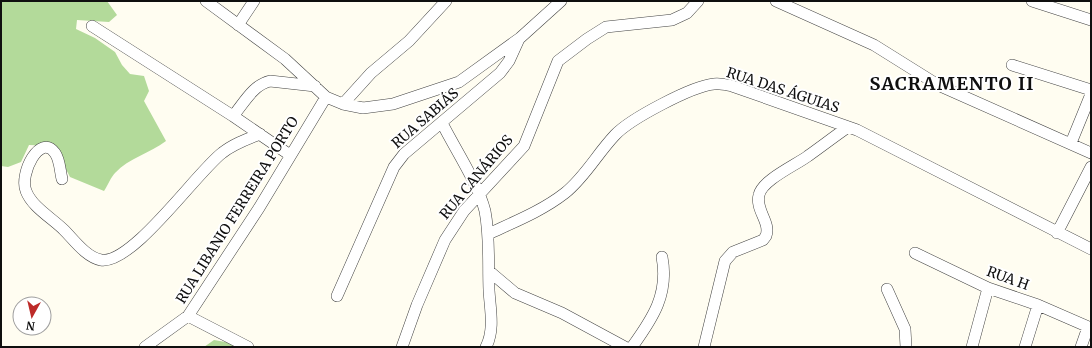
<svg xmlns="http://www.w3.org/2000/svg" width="1092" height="348" font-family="Merriweather,serif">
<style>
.forest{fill:#b3da9a}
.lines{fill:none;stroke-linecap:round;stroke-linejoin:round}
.minor-casing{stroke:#424242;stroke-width:12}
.minor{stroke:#fff;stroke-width:11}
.labels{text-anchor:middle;stroke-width:4;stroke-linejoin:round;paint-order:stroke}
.street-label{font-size:14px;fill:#0f0f0f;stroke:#fff}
.district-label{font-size:18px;font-weight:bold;letter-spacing:1px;fill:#0f0f0f;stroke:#fff}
</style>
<rect width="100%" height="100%" fill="#fffdf1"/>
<!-- forest -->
<path class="forest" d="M1,1H107L117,15L109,22L77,20L76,29L95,38L115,52L122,65L130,74L144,76L149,91L144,101L166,141C150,153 129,158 115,173C111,177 108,185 104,191L70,177L54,146L29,145L21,162L8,167L1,166Z
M214,340L237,344L242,347H204Z"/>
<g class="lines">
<defs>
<path id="minor" d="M206,1L285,59L326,97L343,104L363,108L393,104L459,82L520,38L561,1
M776,1L874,45L938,85L1091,153
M1032,1L1091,20
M238,25L254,1
M92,26L233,116L290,155
M1012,65L1091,90
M343,104L371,73L409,41L446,1
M233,116C244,103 253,85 270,81L315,86
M442,123C455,149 478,183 485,211C490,237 488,263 489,290C490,309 495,329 486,347
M1071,143L1091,94
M62,179C60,171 60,160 55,153C40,132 19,174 26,191C32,207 52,218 64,230C74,240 86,257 101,260C132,265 197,172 222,153C233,144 247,139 260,134
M1057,233L1091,167
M488,234C514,222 542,211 565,193C585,177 597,154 615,135C630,119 692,86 714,84C720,83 727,85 732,86L857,130L1091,249
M915,253L988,288L1038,305L1091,328
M489,271L515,293L562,313L625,347
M887,289L905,329L906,347
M337,296L394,167L404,154L500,73L509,61L519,39
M188,316L248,347
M145,347L188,316L259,208L326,97
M402,347L417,305L445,240L464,211L524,146L558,61L587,39L606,27L672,20L687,13L698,1
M632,347C653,318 669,294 662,257
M704,347L725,261L733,252L763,240L766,236C771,222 755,210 759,195C762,180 796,165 808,156C822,146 835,136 848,127
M972,347L988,288
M1025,347L1038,305
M1081,347L1088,327"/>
</defs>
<!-- minor casing -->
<use href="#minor" class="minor-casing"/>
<!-- minor -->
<use href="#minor" class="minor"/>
</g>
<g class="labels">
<!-- street labels -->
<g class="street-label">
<text transform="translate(783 90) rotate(18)" y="5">RUA DAS ÁGUIAS</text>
<text transform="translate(425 118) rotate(-41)" y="5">RUA SABIÁS</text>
<text transform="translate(476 177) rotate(-50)" y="5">RUA CANÁRIOS</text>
<text transform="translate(237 210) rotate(-58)" y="5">RUA LIBANIO FERREIRA PORTO</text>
<text transform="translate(1008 278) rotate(20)" y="5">RUA H</text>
</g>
<!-- district labels -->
<g class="district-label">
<text x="952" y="90">SACRAMENTO II</text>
</g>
</g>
<!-- border -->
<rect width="1092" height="348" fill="none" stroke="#0f0f0f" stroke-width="4"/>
<!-- north arrow -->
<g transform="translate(32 316) rotate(188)"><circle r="19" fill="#ffffff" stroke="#9f9f9f"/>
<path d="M0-3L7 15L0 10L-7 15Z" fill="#bd2b29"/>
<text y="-6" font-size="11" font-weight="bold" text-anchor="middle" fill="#0f0f0f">N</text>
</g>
</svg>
